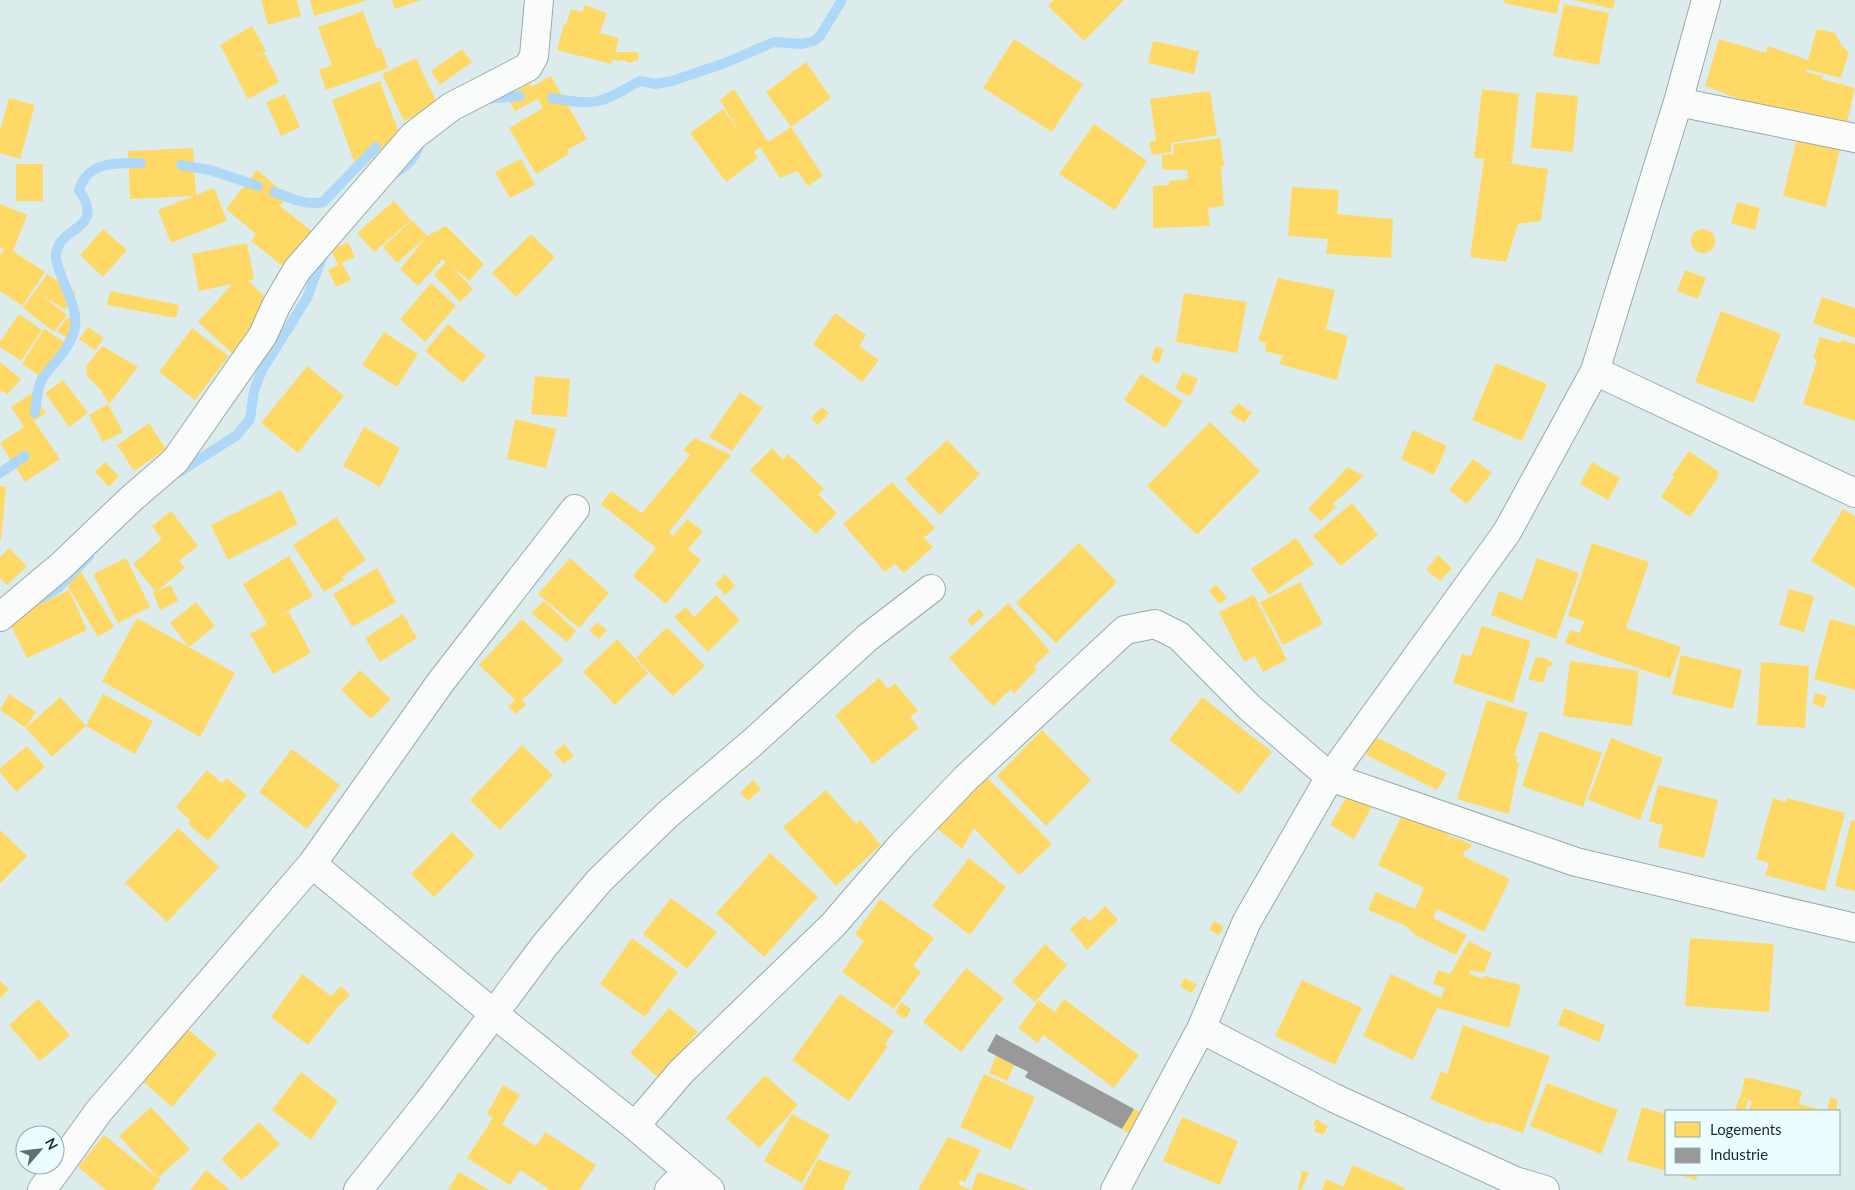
<svg xmlns="http://www.w3.org/2000/svg" width="1855" height="1190" font-family="Lato,sans-serif">
<style>
.homes{fill:#ffd966}
.industry{fill:#999}
.lines{fill:none;stroke-linecap:round;stroke-linejoin:round}
.stream{stroke:#afd8f8;stroke-width:10}
.minor-casing{stroke:#9ca9a9;stroke-width:30}
.minor{stroke:#fafcfc;stroke-width:28}
</style>
<rect width="100%" height="100%" fill="#dceced"/>
<!-- homes -->
<path class="homes" d="M261,0H297L301,16L268,25Z
M310,0H366V1L314,16Z
M392,0H421L395,9Z
M1054,0H1124L1084,41L1048,6Z
M1504,0H1560L1557,14L1504,3Z
M1574,0H1615L1613,9Z
M1564,4L1609,13L1599,65L1553,56Z
M585,5L607,13L600,33L619,38L615,52H638L639,60L628,63L626,61L612,60L611,64L557,50L564,24L566,25L571,9L582,12Z
M363,11L377,49L381,48L388,68L326,90L319,70L332,65L318,27Z
M252,26L266,51L251,59L264,53L279,82L248,99L220,45Z
M1817,29L1835,33L1842,46L1849,52L1841,78L1806,69V72L1823,76L1822,79L1855,88L1845,130L1750,103L1705,86L1719,39L1766,53L1768,46L1808,60Z
M1014,39L1083,84L1052,132L983,88Z
M1153,41L1199,51L1194,74L1148,63Z
M462,49L472,62L440,85L431,71Z
M416,58L438,105L404,121L382,74Z
M806,62L831,98L791,127L766,92Z
M551,76L587,139L567,150L569,154L536,174L509,128L543,108L538,99L515,111L506,96L530,83L531,87Z
M380,81L403,144L354,161L332,100Z
M734,89L768,142L791,127L823,176L808,186L797,171L780,178L760,147L754,152L758,158L726,182L690,133L723,109L738,130L720,100Z
M1482,89L1519,94L1512,163L1501,162L1548,169L1541,221L1518,224L1506,262L1470,257L1484,159L1474,158Z
M1210,91L1217,135L1171,143V152L1152,155L1149,142L1156,141L1150,99Z
M1536,92L1578,96L1573,152L1531,148Z
M285,94L300,127L281,136L266,102Z
M9,98L35,105L20,159L0,153V131Z
M1094,124L1147,161L1115,210L1059,174Z
M1798,134L1841,145L1826,207L1783,196Z
M1220,138L1224,166L1221,167L1224,206L1208,208L1210,226L1153,228V186L1169,185V181L1188,179L1187,170H1165L1162,167V155L1173,154L1174,144Z
M193,148L196,195L214,188L227,221L171,243L158,210L194,196L130,199L128,151Z
M521,159L535,185L510,198L495,172Z
M16,164H43V201H16Z
M257,170L288,196L280,206L314,233L285,268L251,241L256,234L226,209Z
M1292,187L1339,190L1337,214L1393,219L1391,258L1326,254L1328,239L1288,236Z
M394,201L411,220L374,252L357,233Z
M1737,202L1760,208L1755,230L1731,223Z
M0,204L27,215L13,251L45,272L22,306L0,291V255L4,249L0,248Z
M412,220L427,236L446,226L484,264L469,281L450,265L473,289L460,302L434,275L446,262L443,259L418,286L400,269L426,237L397,263L383,247Z
M103,229L127,250L103,277L80,255Z
M1691 241a12 12 0 1 1 24 0a12 12 0 1 1-24 0Z
M531,234L555,257L516,297L492,273Z
M348,242L355,257L342,263L351,280L336,287L328,270L338,265L331,250Z
M247,243L254,279L248,281L279,309L236,357L198,322L232,284L199,291L192,254Z
M1685,270L1706,278L1698,299L1677,291Z
M47,274L76,293L65,310L39,293L67,315L54,332L23,308Z
M1278,278L1335,290L1326,329L1348,336L1337,380L1279,364L1283,356L1265,351L1266,343L1258,341Z
M431,283L456,306L425,342L400,319Z
M110,291L179,305L176,318L107,305Z
M1184,293L1247,302L1237,353L1176,342Z
M1822,297L1855,308V338L1813,323Z
M1721,311L1781,334L1754,403L1695,382Z
M835,313L866,335L859,346L879,360L862,382L813,344Z
M19,314L42,330L21,361L0,347V342Z
M68,317L80,327L69,340L57,331Z
M448,324L486,356L463,383L425,351Z
M88,327L104,338L95,350L79,339Z
M192,328L229,356L195,400L159,372Z
M44,329L66,343L43,378L22,364Z
M384,332L418,354L397,387L362,365Z
M1820,337L1840,343L1842,340L1855,344V421L1803,404L1817,360L1813,358Z
M102,346L138,367L109,404L101,390L87,376L86,366Z
M1156,346L1164,350L1158,364L1151,359Z
M0,362L21,379L7,395L2,390L0,393Z
M1496,363L1547,384L1522,441L1472,420Z
M307,366L344,396L298,453L261,423Z
M1183,372L1198,379L1190,396L1175,389Z
M1141,374L1183,401L1165,428L1124,400Z
M535,376L570,379L567,417L531,414Z
M63,380L88,413L69,427L45,393Z
M740,392L763,408L732,451L709,437Z
M32,393L46,413L34,421L60,459L25,482L0,443L24,427L11,407Z
M1238,403L1252,413L1244,423L1230,413Z
M108,404L123,432L103,442L89,415Z
M822,407L829,413L818,425L811,418Z
M515,419L556,429L546,468L507,459Z
M1210,422L1260,471L1197,535L1147,486Z
M149,423L166,449L134,471L117,445Z
M364,427L400,448L380,487L343,466Z
M1413,430L1447,446L1434,475L1401,459Z
M695,438L731,455L669,532L673,536L687,519L703,531L688,549L701,560L666,604L633,576L656,548L601,504L611,491L642,513L690,455L683,450Z
M947,440L980,474L940,515L905,479Z
M772,448L783,460L788,454L824,489L818,494L837,513L816,534L750,470Z
M1689,451L1719,472L1717,475L1719,476L1690,517L1661,497L1674,477L1672,475Z
M1473,459L1492,473L1467,504L1449,490Z
M105,462L119,476L109,487L95,472Z
M1592,462L1620,478L1608,500L1580,484Z
M1348,467L1364,476L1333,504L1336,507L1321,521L1308,509Z
M892,482L935,528L924,538L933,547L904,573L895,564L885,572L843,524Z
M0,486L6,487L1,540H0Z
M281,490L298,524L228,560L211,525Z
M1352,503L1378,535L1341,566L1313,536Z
M1843,509L1855,516V588L1811,561Z
M171,511L198,546L179,561L185,568L156,592L133,564L162,539L152,526Z
M336,517L366,560L342,577L344,580L324,592L293,545Z
M1296,538L1314,564L1269,595L1251,569Z
M1079,543L1117,582L1056,643L1016,603Z
M1592,543L1649,562L1626,628L1681,647L1670,679L1565,643L1570,630L1580,633L1584,621L1568,616Z
M9,548L27,566L7,585L0,578V557Z
M1438,555L1452,568L1440,581L1426,570Z
M289,556L313,596L278,617L289,612L311,653L273,674L250,634L267,624L243,584Z
M126,558L150,607L118,623L93,574Z
M570,558L609,593L579,628L538,594Z
M1537,558L1579,573L1556,639L1491,615L1499,591L1522,600Z
M79,568L114,627L98,637L63,578Z
M377,568L396,602L352,627L333,594Z
M725,574L735,586L725,595L715,584Z
M1300,582L1323,624L1283,645L1260,602Z
M1216,584L1227,598L1219,604L1209,591Z
M171,585L178,601L160,610L153,593Z
M1789,589L1814,596L1804,632L1779,625Z
M69,590L87,630L27,658L8,619Z
M716,595L740,620L708,652L674,617L686,607L694,617Z
M1254,595L1287,660L1263,672L1255,656L1244,662L1219,612Z
M544,601L576,631L567,642L531,613Z
M196,602L215,626L189,647L170,623Z
M1008,603L1050,651L1034,666L1037,669L1014,694L1011,689L993,706L949,658Z
M979,609L984,615L972,626L967,620Z
M403,614L417,638L380,662L365,638Z
M137,618L235,673L200,737L102,681Z
M522,619L564,660L522,700L526,705L515,714L508,706L515,700L479,665Z
M1830,619L1855,626V690L1814,679Z
M597,622L607,630L599,639L589,631Z
M1482,626L1531,641L1513,703L1453,683L1462,654L1471,656Z
M667,627L705,666L673,696L636,658Z
M617,639L648,673L615,705L583,672Z
M1681,655L1742,670L1733,709L1672,694Z
M1536,657L1545,658L1553,663L1550,668L1548,666L1543,683L1528,679Z
M1570,661L1639,671L1632,726L1563,716Z
M1761,662L1809,666L1805,728L1757,725Z
M360,670L391,699L371,719L341,690Z
M879,678L888,689L895,683L918,711L910,717L919,728L873,764L835,715Z
M1815,693L1827,696L1824,708L1813,704Z
M9,694L36,712L26,728L60,697L86,726L103,694L153,721L135,754L86,726L52,757L26,728L0,710Z
M1202,697L1272,752L1239,794L1169,740Z
M1487,700L1528,713L1514,756L1518,757L1516,762L1519,763L1509,814L1457,799Z
M1042,730L1091,780L1046,826L997,776Z
M1540,731L1602,753L1583,807L1522,786Z
M1374,736L1447,773L1437,790L1366,755Z
M1611,738L1663,758L1640,820L1588,800Z
M564,744L574,756L564,764L554,753Z
M522,745L553,775L500,830L470,800Z
M27,746L45,767L16,792L0,772V768Z
M292,749L340,785L307,829L259,792Z
M207,770L222,783L227,778L247,795L208,841L188,824L191,821L176,807Z
M981,771L1052,844L1019,875L974,828L962,849L935,827Z
M753,780L761,789L748,801L740,793Z
M1658,785L1718,800L1704,858L1658,847L1663,825L1649,821Z
M1351,789L1375,801L1354,839L1330,825Z
M826,790L856,824L860,820L881,845L836,886L783,827Z
M1773,798L1786,802L1787,798L1845,813L1825,891L1765,875L1769,863L1756,859Z
M1404,811L1450,833L1444,848L1450,836L1472,844L1468,851L1465,850L1463,856L1510,879L1484,932L1437,909L1433,918L1467,935L1456,955L1415,935L1406,926L1368,910L1376,892L1415,909L1424,888L1378,865Z
M1851,820L1855,821V891L1835,886Z
M178,828L219,867L167,922L125,883Z
M0,830L27,856L0,884Z
M452,832L475,855L434,897L411,874Z
M770,853L818,897L764,957L716,913Z
M969,858L1006,887L970,935L932,906Z
M671,898L717,932L687,969L643,934Z
M880,899L934,938L913,966L921,972L894,1009L842,972L864,941L855,934Z
M1105,906L1118,920L1087,950L1070,929L1084,916L1090,921Z
M1214,921L1224,927L1219,935L1209,930Z
M632,938L678,972L645,1017L600,984Z
M1690,938L1774,944L1769,1012L1685,1006Z
M1469,941L1492,953L1484,973L1470,970L1469,974L1484,979L1485,976L1521,985L1509,1028L1437,1008L1413,1060L1363,1036L1391,974L1441,998L1445,988L1433,984L1438,970L1450,974Z
M1045,944L1067,965L1035,1002L1012,982Z
M966,968L1004,998L961,1052L923,1022Z
M302,974L331,996L341,986L350,995L338,1007L308,1045L271,1017Z
M1185,978L1197,985L1191,993L1180,986Z
M1302,980L1362,1008L1335,1065L1275,1036Z
M0,981L9,989L0,998Z
M840,994L894,1031L885,1044L888,1046L849,1101L792,1060Z
M38,999L70,1035L40,1061L9,1025Z
M1064,999L1139,1055L1114,1088L1043,1035L1038,1043L1018,1028L1039,1000L1055,1012Z
M901,1002L911,1009L906,1019L895,1013Z
M669,1008L698,1032L659,1078L630,1053Z
M1564,1008L1605,1025L1599,1042L1558,1025Z
M183,1025L217,1054L172,1107L138,1077Z
M1463,1025L1550,1056L1523,1133L1491,1122L1490,1124L1430,1099L1441,1071L1447,1074Z
M996,1056L1014,1065L1007,1081L989,1073Z
M301,1072L338,1101L311,1140L272,1110Z
M984,1074L1035,1097L1011,1150L960,1127Z
M765,1075L798,1105L759,1148L726,1118Z
M1745,1077L1802,1091L1799,1104L1826,1111H1749L1752,1101L1740,1098Z
M1547,1083L1618,1110L1601,1154L1530,1126Z
M503,1085L520,1095L502,1124L536,1146L545,1132L596,1165L579,1190H550L520,1170L510,1185L467,1158L493,1118L487,1114Z
M1830,1097L1837,1099V1111H1827Z
M1739,1098L1748,1101L1745,1111H1735Z
M151,1107L190,1149L158,1178L119,1136Z
M1642,1107L1666,1114V1171L1627,1160Z
M1134,1109L1142,1113L1130,1134L1122,1129Z
M792,1114L830,1135L802,1183L764,1161Z
M1182,1117L1238,1141L1220,1185L1163,1161Z
M1316,1119L1328,1126L1323,1135L1314,1131L1316,1126L1313,1125Z
M259,1122L280,1144L242,1180L221,1159Z
M104,1135L160,1180L152,1190H106L78,1167Z
M948,1137L981,1150L965,1182L961,1180L958,1184L971,1190H918Z
M818,1159L851,1172L843,1190H802Z
M1353,1165L1405,1188L1404,1190H1322L1326,1179L1343,1187Z
M206,1170L230,1190H190Z
M1302,1170L1309,1173L1301,1190H1298Z
M459,1172L489,1190H448Z
M978,1172L1030,1190H971Z
M1677,1174H1698L1696,1180Z"/>
<!-- industry -->
<path class="industry" d="M996,1034L1134,1109L1122,1129L1025,1077L1028,1072L987,1051Z"/>
<g class="lines">
<!-- stream -->
<path class="stream" d="M552,98C593,105 599,105 636,83L641,81L655,84L672,81L725,63L774,42L802,44L814,41L820,36L842,0
M485,99L520,96
M181,165L210,170L258,186
M394,174C409,164 416,158 421,140
M274,192C291,198 305,206 323,202L376,147
M35,413C36,403 37,388 42,379C53,363 68,351 74,332C82,308 55,274 56,255C58,225 107,231 79,190C88,161 115,163 141,163
M0,473L25,456
M178,473L237,435L250,419L254,391L262,370L307,298L323,255
M40,599L58,588L89,556"/>
<defs>
<path id="minor" d="M1678,102L1855,138
M1595,371L1855,493
M575,509L440,683L312,864L493,1013L635,1126L710,1190
M0,617L62,565L132,498L175,461L263,335L276,306L297,270L413,136L451,107L528,67L534,56L539,0
M1201,1029L1334,1098L1515,1181L1545,1190
M635,1126L681,1072L833,925L900,847L966,778L1125,630L1155,624L1179,636L1250,708L1330,777L1576,862L1855,928
M42,1190L99,1111L312,864
M358,1190L429,1101L545,945L599,881L667,815L752,743L867,638L931,589
M669,1190L688,1171
M1115,1190L1201,1029L1247,921L1330,777L1507,532L1595,371L1678,102L1706,0"/>
</defs>
<!-- minor casing -->
<use href="#minor" class="minor-casing"/>
<!-- minor -->
<use href="#minor" class="minor"/>
</g>
<!-- legend -->
<rect x="1665" y="1110" width="175" height="65" fill="#ebfdfe" stroke="#99a9aa"/>
<rect x="1675" y="1122" width="25" height="15" fill="#ffd966" stroke="#99a9aa"/>
<text x="1710" y="1135" font-size="15" fill="#1f2b2b">Logements</text>
<rect x="1675" y="1148" width="25" height="15" fill="#999999" stroke="#99a9aa"/>
<text x="1710" y="1160" font-size="15" fill="#1f2b2b">Industrie</text>
<!-- north arrow -->
<g transform="translate(40 1150) rotate(62)"><circle r="24" fill="#ebfdfe" stroke="#99a9aa"/>
<path d="M0-4L9 19L0 12L-9 19Z" fill="#616f6f"/>
<text y="-8" font-size="14" font-weight="bold" text-anchor="middle" fill="#1f2b2b">N</text>
</g>
</svg>
